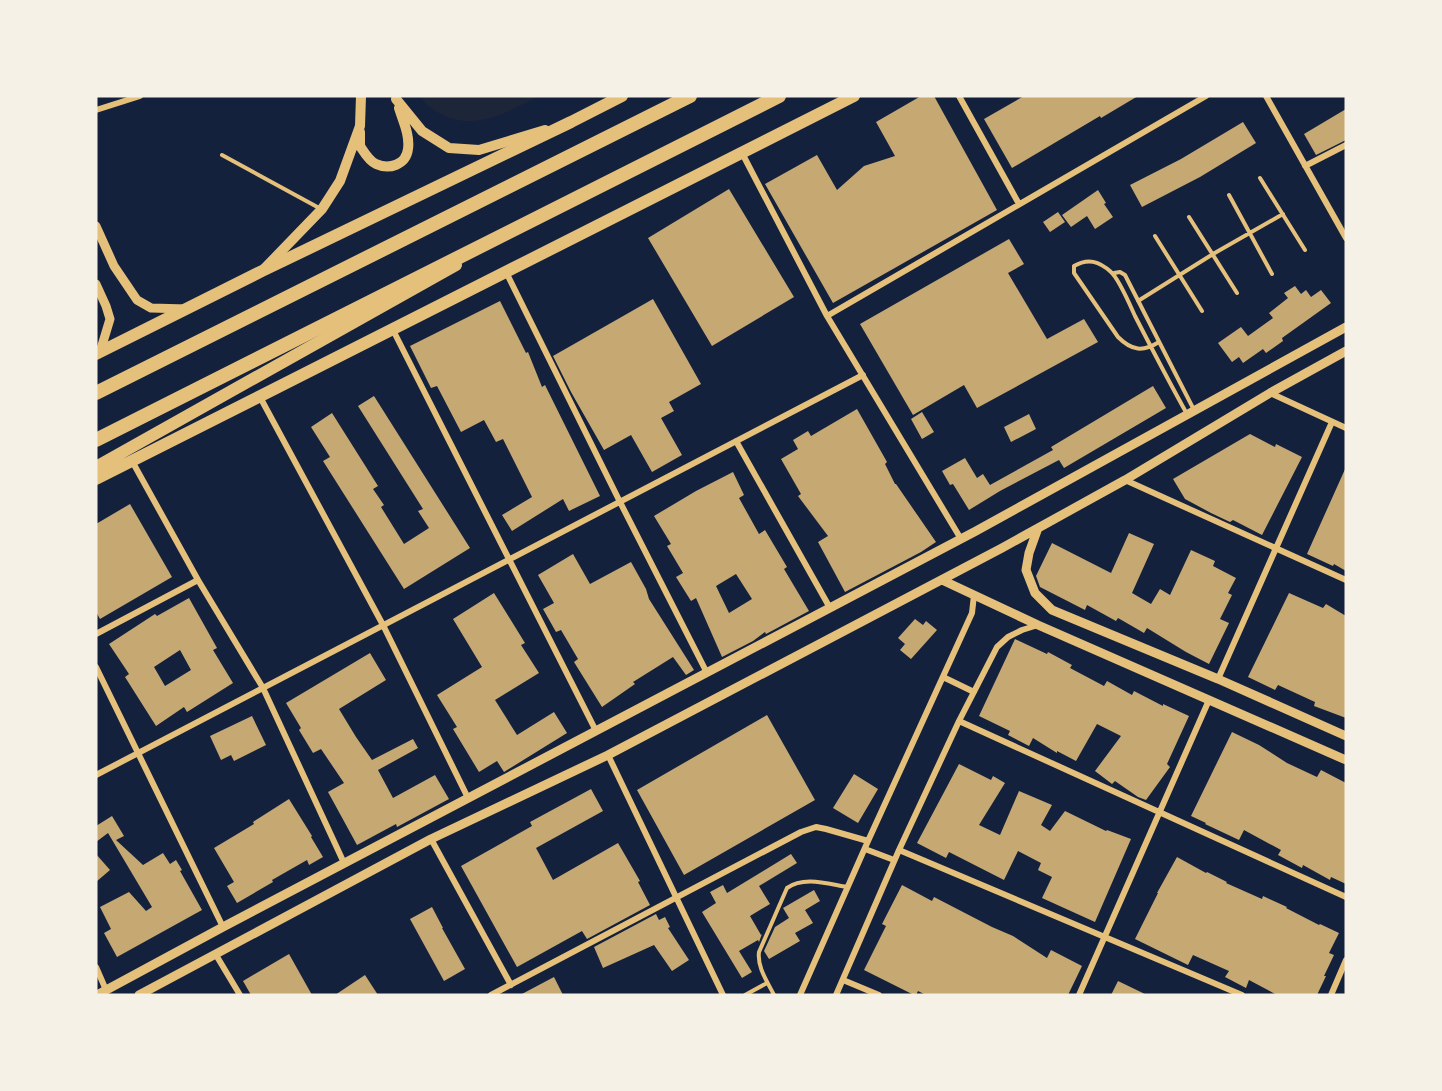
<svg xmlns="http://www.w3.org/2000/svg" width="1442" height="1091" font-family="'Public Sans',sans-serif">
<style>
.green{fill:#1d2539}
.building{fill:#c6a872;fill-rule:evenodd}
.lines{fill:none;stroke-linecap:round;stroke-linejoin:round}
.service{stroke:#e5c07b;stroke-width:4}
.minor{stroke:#e5c07b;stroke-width:6}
.tertiary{stroke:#e5c07b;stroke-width:9}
.secondary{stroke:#e5c07b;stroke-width:10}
.primary{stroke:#e5c07b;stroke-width:12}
.motorway{stroke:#e5c07b;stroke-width:14}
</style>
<rect width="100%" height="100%" fill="#14213d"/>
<!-- green -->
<path class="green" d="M420,96H539C506,113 473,133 437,112C429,106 426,105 420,96Z"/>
<!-- building -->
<path class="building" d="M921,96H934L997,210L833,303L765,184L817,155L837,190L864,166L895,156L876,122Z
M1024,96H1138L1101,118L1100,116L1012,168L984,119Z
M1346,109V140L1316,155L1304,134Z
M1243,122L1256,143L1200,177L1142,207L1130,185L1181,159Z
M729,189L794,297L712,346L648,238Z
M1098,190L1106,203L1104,204L1113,217L1095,229L1087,216L1071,227L1062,215Z
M1058,212L1065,222L1050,232L1043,222Z
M1009,239L1024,264L1008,273L1047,339L1084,319L1098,342L977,408L964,385L913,415L860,324Z
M1295,286L1301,294L1306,290L1311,297L1321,290L1331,303L1282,338L1283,341L1266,353L1263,349L1243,363L1239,357L1232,362L1218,343L1241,327L1248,336L1273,318L1269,313L1288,298L1284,293Z
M653,299L701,384L669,402L674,411L661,418L682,455L652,472L631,435L604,450L571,392L553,356Z
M500,301L526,353L528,352L542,387L545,385L600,496L569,511L563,499L512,531L502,515L532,497L503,439L496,442L484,420L461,432L437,386L431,388L410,346Z
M1153,386L1166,408L1064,468L1059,460L1000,491L969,510L953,484L950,485L942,471L965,458L977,478L983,474L990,485L1053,450L1051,447Z
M374,396L470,548L404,589L323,461L330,457L311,427L332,413L378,486L373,489L384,505L381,507L404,544L429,528L418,511L423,509L358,406Z
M857,409L887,462L885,464L895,484H896L936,542L921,552L845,592L818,542L828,536L798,496L801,494L781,459L798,449L793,440L808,431L811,436Z
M922,412L934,432L922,439L911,419Z
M1029,414L1036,429L1011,442L1004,427Z
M1250,434L1275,447L1276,444L1302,457L1262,535L1233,520L1230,522L1211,513L1185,499L1173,479Z
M1346,467V571L1334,564L1333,566L1307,554Z
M733,472L744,495L739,498L759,534L765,530L787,567L784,569L809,611L766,634L765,632L753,641L722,657L696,598L691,601L676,577L683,573L667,546L671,544L654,516L696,491ZM736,574L752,599L729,613L716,586Z
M130,504L172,577L100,619L96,612V524Z
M1129,533L1154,544L1132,593L1151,604L1160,589L1170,595L1191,550L1215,561L1213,566L1236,578L1228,593L1232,595L1220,619L1229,623L1209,664L1186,652L1147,628L1144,633L1118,618L1116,621L1087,605L1085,610L1040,587L1036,576L1052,543L1111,573Z
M573,554L590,584L631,562L646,589L649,599L694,670L686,675L673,657L633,682L635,684L602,707L574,662L578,659L561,630L556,632L543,609L554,603L538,575Z
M494,593L525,643L521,645L539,673L495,700L517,735L554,712L567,733L504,772L497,761L479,772L453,729L457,727L437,695L482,667L453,619Z
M1289,593L1323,608L1326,604L1346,616V718L1314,706L1315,702L1278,685L1275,690L1248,677Z
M189,598L217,648L213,650L233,683L187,712L184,707L156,726L125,677L129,674L109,644L155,614L157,616ZM180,650L191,670L165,686L154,667Z
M915,619L923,625L926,621L937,630L911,659L900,650L905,644L898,638Z
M1015,639L1047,654L1048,652L1072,665L1070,668L1104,686L1107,681L1132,695L1134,691L1163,706V704L1189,716L1167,764L1170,767L1146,800L1138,797L1115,781L1112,784L1095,771L1121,736L1097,724L1076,761L1057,751V753L1033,738L1029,746L1008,735L1010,731L979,716Z
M370,653L386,680L339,709L356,737L372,760L413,739L418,748L378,770L393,798L435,775L449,799L397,827L396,824L357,845L328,792L344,783L321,749L313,753L299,730L301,728L286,703Z
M767,715L815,800L684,875L637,790Z
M252,716L266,745L234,761L231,755L221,760L210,736Z
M1232,732L1259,745L1287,763L1317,777L1321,770L1346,783V884L1331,877L1330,880L1303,865L1302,868L1278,855L1281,850L1244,830L1239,840L1205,824L1206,823L1191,816Z
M959,764L991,780L993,776L1005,783L979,825L1000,835L1019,791L1052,805L1041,825L1050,831L1065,811L1106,831L1107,830L1131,839L1095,922L1042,898L1052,877L1038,870L1041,863L1018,851L1004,880L949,852L946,858L917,843Z
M854,774L878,789L858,823L833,808Z
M591,789L603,811L536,848L553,880L618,843L640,881L638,882L650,905L587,939L582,931L517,967L461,866L532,826L530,822Z
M289,799L312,836L311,837L323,857L309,865L307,860L272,880L273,882L237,903L227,886L234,882L214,848L254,824L253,822Z
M112,816L124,836L116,840L143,865L163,853L170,864L176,860L182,870L180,871L202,910L117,957L104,933L111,929L100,907L129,892L146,911L152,907L108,833L96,842V826Z
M96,854L110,870L96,882Z
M791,854L797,863L759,886L770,904L750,916L761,935L762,934L759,942L758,940L739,951L752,972L742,978L702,912L716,903L710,892L723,885L727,893Z
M1177,857L1206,873L1207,872L1227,882L1226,883L1262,899L1263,896L1287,907L1286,908L1319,925L1320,924L1339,933L1329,953L1334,955L1324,976H1326L1317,995H1277L1249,980L1246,988L1225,977L1229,971L1193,955L1188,965L1135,939L1158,893H1157Z
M902,885L932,901L934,897L992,927L1013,936L1047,958L1051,950L1082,966L1068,995H926L918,991L916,995H914L864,970L886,926L882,924Z
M814,890L820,901L805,910L813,923L795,933L800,941L769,959L764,951L775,927L789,918L783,908Z
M432,907L443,928H442L465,969L444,981L410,919Z
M656,914L659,920L665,917L670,927L668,928L689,960L672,971L654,945L603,968L594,947Z
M289,954L312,995H251L243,981Z
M365,975L378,995H335Z
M554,977L563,995H520Z
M1118,981L1147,995H1111Z"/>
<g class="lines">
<!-- service -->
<path class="service" d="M222,155L321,209
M1260,178L1305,250
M1229,195L1272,274
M1189,217L1237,293
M1155,236L1202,311
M1114,273L1120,272L1125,275L1194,410
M1138,301L1213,254L1283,214
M1159,342C1143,352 1132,351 1118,337L1074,273V266C1088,258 1099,261 1111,272C1119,279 1130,305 1135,316C1152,349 1169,382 1187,414
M745,995L767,983
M774,995C767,981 757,967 759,952L787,888C804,876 828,884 847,887"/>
<!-- minor -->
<path class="minor" d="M959,96L1019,204
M1266,96L1346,238
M96,110L140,96
M742,153L827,316L961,539
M1305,166L1346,145
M506,272L620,502L707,673
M827,316L1206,96
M393,330L596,731
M1270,393L1346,428
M260,397L383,625L468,798
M736,441L830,608
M132,461L198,580L263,688L344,863
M1125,480L1346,580
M96,634L198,580
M96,667L223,927
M943,677L974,692
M1218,679L1332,422
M959,721L1346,897
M608,755L723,995
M96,775L863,375
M431,839L511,985
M865,849L894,860
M899,850L1242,995
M216,955L240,995
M96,967L106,990
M843,980L879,995
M491,995L801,832L816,827L826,829L868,841
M800,995L868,841L972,613L974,595
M836,995L899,850L959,721L997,647L1008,637L1022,630L1038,625
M1079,995L1209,700
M1331,995L1346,960"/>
<!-- tertiary -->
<path class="tertiary" d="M96,226L114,266L137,300L151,308L187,309
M96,284L106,306L110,319L100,352
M1038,528L1029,553L1026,570L1035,593L1052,610L1218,679L1346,736
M942,580L1038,625L1346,760
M97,995L223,927L976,531L1346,327
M139,995L431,839L608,755L1002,548L1125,480L1270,393L1346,351"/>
<!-- secondary -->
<path class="secondary" d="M396,99L422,131L449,148L479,150L545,130
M360,132V146C364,152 369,161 376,164C389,170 406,165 408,149C410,135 403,121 399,108
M265,268L322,209L340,181L360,126L361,96"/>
<!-- primary -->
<path class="primary" d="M96,354L262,271L571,122L622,96
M96,467L456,265
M96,479L854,96"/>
<!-- motorway -->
<path class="motorway" d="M96,393L690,96
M96,440L779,96"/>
</g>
<!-- border -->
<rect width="1442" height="1091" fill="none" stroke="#f6f1e7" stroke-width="195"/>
</svg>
